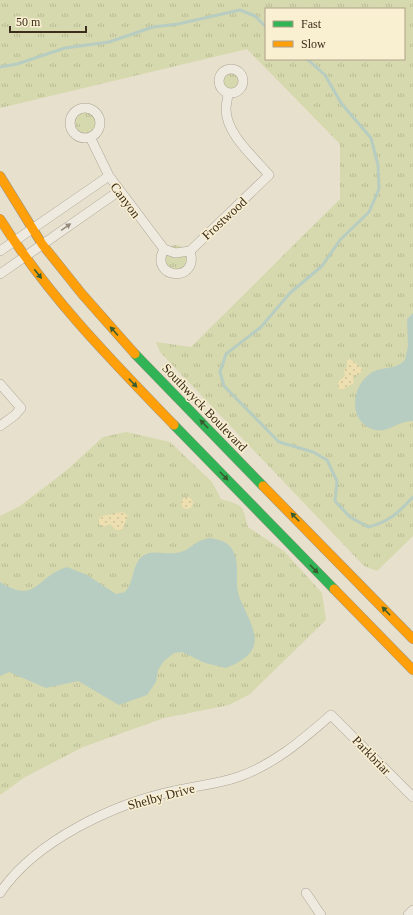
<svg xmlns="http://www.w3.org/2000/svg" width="413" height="915" font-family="'Times New Roman',serif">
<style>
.grass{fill:url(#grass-tufts);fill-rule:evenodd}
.sand{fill:url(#sand-dots)}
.water{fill:#b8cdc1}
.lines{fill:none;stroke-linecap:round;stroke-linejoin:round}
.stream{stroke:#b8cdc1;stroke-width:3}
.street-casing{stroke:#aca596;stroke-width:10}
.fast-casing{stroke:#9c9485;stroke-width:10}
.slow-casing{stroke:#9c9485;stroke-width:10}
.street{stroke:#efeadf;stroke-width:9}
.fast{stroke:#30b455;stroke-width:9}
.slow{stroke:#ff9f0a;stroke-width:9}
.oneway{fill:#968c7e}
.oneway2{fill:#385c30}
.labels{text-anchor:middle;stroke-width:3;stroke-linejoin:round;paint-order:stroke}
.street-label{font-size:13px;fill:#3c2d1c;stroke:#f9efd1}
</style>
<defs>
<pattern id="grass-tufts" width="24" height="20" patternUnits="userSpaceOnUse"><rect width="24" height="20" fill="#d6d8ad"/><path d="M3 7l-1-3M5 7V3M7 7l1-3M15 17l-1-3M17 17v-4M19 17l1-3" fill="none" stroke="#b9ba94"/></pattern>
<pattern id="sand-dots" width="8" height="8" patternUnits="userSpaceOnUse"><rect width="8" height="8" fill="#eddfb0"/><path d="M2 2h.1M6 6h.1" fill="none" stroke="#ccc097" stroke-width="1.8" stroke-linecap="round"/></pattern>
</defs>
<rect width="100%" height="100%" fill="#e7e0cc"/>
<!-- grass -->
<path class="grass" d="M0,0H413V536L377,571L364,566L160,352L156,342L191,347L340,199V144L247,49L0,108ZM266,9H404V59H266Z
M215 78a13 13 0 1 1 26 0a13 13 0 1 1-26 0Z
M72 122a13 13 0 1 1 26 0a13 13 0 1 1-26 0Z
M164 257a12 12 0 1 1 24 0a12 12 0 1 1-24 0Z
M126,432L170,442L212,482L221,499C244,506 242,504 248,527L284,551L322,593L326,620L250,694L229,705L164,718L83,747L25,777L0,795V516L20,506L67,470L103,437Z"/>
<!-- sand -->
<path class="sand" d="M350,359L362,368V371L358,375H353L354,383L342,390L339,389C336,381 340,380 345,376L344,370L347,367V360Z
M181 503a6 6 0 1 1 12 0a6 6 0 1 1-12 0Z
M123,512L128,516L122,530H116L110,524L103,527L98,523L100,517C104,515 117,513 123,512Z"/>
<!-- water -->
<path class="water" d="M413,313V421C399,420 389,433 375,430C347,422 351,386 371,373C381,366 394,371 405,360L408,346L407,319Z
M211,538C219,540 227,541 232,549C241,563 234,581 239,596C244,611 258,630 254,645C251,657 236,664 226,668L205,663L182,652L174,653L164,661L158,670L156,682L147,695L119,705L78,681L46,688L9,672L0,676V582C37,605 35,577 67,567L87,575L116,594L125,592C133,583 132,571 138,561C147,547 164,555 175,553C191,552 194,539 211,538Z"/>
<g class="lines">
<!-- stream -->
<path class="stream" d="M307,59L325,75L341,103L371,138L378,165L379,189L369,212L340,240L322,266L290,293L261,327L226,354L220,372L224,386L279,442L313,452L327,460L337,481L335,501L350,517L368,527C389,522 398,513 413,497
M0,67L17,64L65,48L109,42L153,27L178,24L240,10L255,16L266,27"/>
<defs>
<path id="street" d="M219 81a12 12 0 1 1 24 0a12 12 0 1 1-24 0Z
M70 123a15 15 0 1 1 30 0a15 15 0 1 1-30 0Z
M90,137L109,176L164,249L175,253L190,251L269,175C254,157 226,134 226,109C226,104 228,98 228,93
M164,249C148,279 200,284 190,251
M0,251L109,176
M0,274L119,191
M0,384L21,408L15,415L0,426
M0,893C35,841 113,804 174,791C195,786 218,784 238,777C275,764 302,740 331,715L413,797
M306,893L321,915
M408,915L413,910"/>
<path id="fast" d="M135,354L263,486
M174,425L334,589"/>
<path id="slow" d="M0,176L42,244L82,294L135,354
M0,219C48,296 111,360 174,425
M263,486L413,639
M334,589L413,670"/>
</defs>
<!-- street casing -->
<use href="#street" class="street-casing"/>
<!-- fast casing -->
<use href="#fast" class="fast-casing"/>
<!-- slow casing -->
<use href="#slow" class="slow-casing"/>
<!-- street -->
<use href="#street" class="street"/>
<!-- fast -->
<use href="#fast" class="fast"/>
<!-- slow -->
<use href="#slow" class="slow"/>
</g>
<!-- one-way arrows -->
<defs><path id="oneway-solid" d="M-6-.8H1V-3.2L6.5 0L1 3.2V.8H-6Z"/></defs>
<use class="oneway" href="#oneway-solid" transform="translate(66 227) rotate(-35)"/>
<g class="oneway2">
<use href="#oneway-solid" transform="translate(38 274) rotate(52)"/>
<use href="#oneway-solid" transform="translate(114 331) rotate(-132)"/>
<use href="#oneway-solid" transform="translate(133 383) rotate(46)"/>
<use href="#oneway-solid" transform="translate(204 424) rotate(-134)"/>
<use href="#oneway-solid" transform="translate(224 476) rotate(46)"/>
<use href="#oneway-solid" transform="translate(295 517) rotate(-134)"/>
<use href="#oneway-solid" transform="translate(314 569) rotate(46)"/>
<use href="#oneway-solid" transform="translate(386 611) rotate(-134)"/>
</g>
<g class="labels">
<!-- street labels -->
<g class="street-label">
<text transform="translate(126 200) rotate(53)" y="5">Canyon</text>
<text transform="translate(224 218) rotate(-43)" y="5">Frostwood</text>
<text transform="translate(205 407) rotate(46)" y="5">Southwyck Boulevard</text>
<text transform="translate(372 755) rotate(46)" y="5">Parkbriar</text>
<text transform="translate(161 796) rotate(-15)" y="5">Shelby Drive</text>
</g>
</g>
<!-- legend -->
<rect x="265" y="8" width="140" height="52" fill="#f9efd1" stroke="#ada189"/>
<rect x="273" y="21" width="20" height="6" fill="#30b455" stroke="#ada189"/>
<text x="301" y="28" font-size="12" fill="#3c2d1c">Fast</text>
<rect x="273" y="41" width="20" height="6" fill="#ff9f0a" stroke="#ada189"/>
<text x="301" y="48" font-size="12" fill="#3c2d1c">Slow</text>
<!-- scale -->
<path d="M10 26v6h76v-6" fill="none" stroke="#3c2d1c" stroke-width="2"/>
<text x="16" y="26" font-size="12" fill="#3c2d1c" stroke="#f9efd1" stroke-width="3" paint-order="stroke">50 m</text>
</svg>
